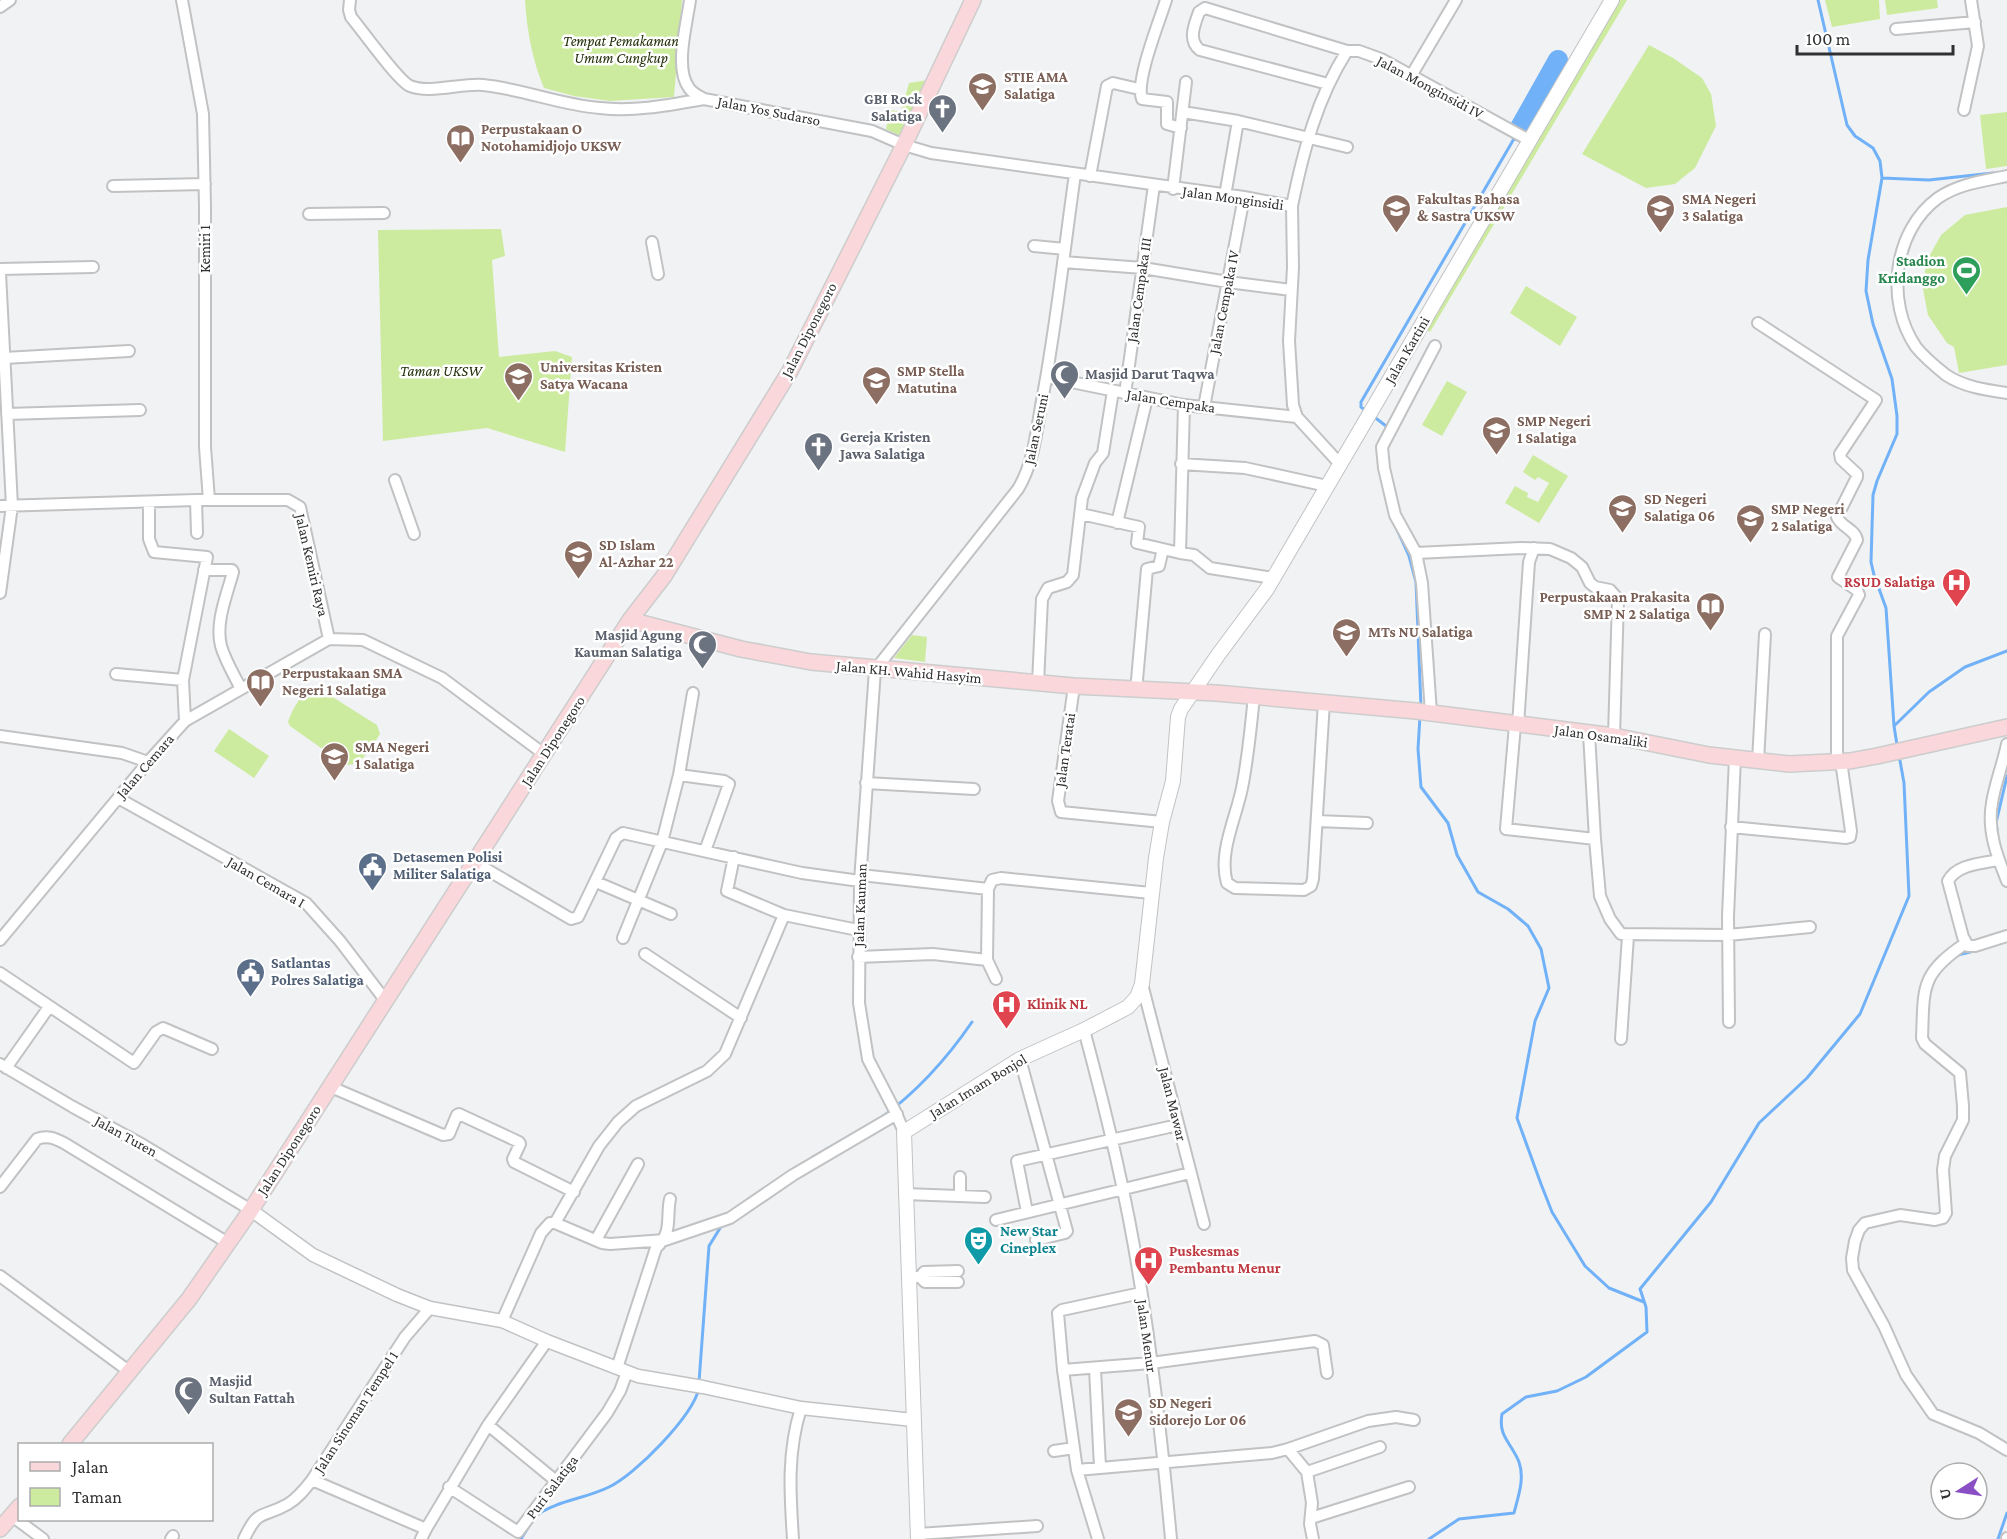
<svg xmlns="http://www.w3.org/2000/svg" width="2007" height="1539" font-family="'Crimson Pro',serif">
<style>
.green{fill:#cdeb9e}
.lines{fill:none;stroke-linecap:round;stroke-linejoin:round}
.stream{stroke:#71b1f7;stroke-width:3}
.river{stroke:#71b1f7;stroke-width:20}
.minor-casing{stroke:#c1c2c4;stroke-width:14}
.tertiary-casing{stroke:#c1c2c4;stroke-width:15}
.secondary-casing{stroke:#c1c2c4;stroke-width:16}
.primary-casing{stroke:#cdcdcd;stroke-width:18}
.minor{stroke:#fff;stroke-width:10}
.tertiary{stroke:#fff;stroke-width:12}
.secondary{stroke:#fff;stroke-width:14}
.primary{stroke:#f9d7da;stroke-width:15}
.labels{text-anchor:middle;stroke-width:5;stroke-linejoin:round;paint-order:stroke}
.park-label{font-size:15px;font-style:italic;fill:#222f09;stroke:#fff}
.education-label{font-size:15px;font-weight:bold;fill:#785e54;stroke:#fff;text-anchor:start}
.street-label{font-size:15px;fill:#2f3030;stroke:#fff}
.worship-label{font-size:15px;font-weight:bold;fill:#5b616d;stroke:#fff;text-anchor:start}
.leisure-label{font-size:15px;font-weight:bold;fill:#27864d;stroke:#fff;text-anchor:end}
.health-label{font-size:15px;font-weight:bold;fill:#be3a42;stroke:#fff;text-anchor:start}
.service-label{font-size:15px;font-weight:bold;fill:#4e5e75;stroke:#fff;text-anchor:start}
.culture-label{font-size:15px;font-weight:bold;fill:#0d838f;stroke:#fff;text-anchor:start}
</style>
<rect width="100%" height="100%" fill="#f0f2f4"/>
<!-- green -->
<path class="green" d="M525,0H682L674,97L610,101L574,96L544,88C532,59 527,31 525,0Z
M1616,0H1627L1430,332L1424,328Z
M1825,0H1879L1880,19L1832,27Z
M1885,0H1937L1938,8L1887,15Z
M1649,45L1673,58L1702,78L1711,94L1716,126L1695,168L1675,184L1646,188L1582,154Z
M928,80L901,136L886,129L890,110L901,112L909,83Z
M2007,112V166L1986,169L1980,115Z
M2007,207V365L1959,373L1954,347L1947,343L1928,315L1923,289L1926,262L1941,235L1965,215Z
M501,229L505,256L492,260L499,357L555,351L572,357L565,452L487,428L383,441L378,230Z
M1526,286L1577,317L1560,346L1510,313Z
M1447,381L1467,392L1442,436L1422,425Z
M1533,455L1568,476L1539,523L1505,503L1515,486L1528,493L1527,497L1538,502L1549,483L1538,477L1535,480L1523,472Z
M912,635L927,637L925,662L894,658Z
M315,686L377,725L380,734C371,747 363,766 345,765L290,726L288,722C293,707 301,694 315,686Z
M229,729L269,756L254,778L214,751Z"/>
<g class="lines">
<!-- stream -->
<path class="stream" d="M1818,0L1847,125L1855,136L1873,148L1880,161L1882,178L1868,260L1866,291L1873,324L1892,379L1897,416V434L1877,481L1873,495L1871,562L1874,575L1886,608L1894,726L1897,745
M1882,178L1929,180L1993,173
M1365,410L1361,407V402L1515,137
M1373,416L1386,426V430
M1394,523L1409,556L1416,582L1421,707
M1420,716L1418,749L1421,787L1448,823L1457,855L1478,892L1508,909L1528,926L1541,949L1549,988L1535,1021L1517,1118L1541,1184L1552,1212L1585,1266L1609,1288L1644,1302
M1894,726L1929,692L1965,667L2007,651
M1997,830L1996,823L2007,776
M1954,956L1974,951
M881,1118C918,1091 946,1060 972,1022
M813,1157L867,1126
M699,1382L709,1246L722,1225
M535,1516C558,1500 585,1499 609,1487C635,1475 693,1416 699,1388
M521,1539L529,1526
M1429,1539L1459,1519L1514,1513C1518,1497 1525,1479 1519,1462C1511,1442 1498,1437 1502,1414L1526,1397L1557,1391L1586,1377L1647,1332L1646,1307L1640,1289L1711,1202L1759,1123L1807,1078L1860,1014L1909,896L1904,783L1899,755
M1998,1539L2007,1513"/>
<!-- river -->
<path class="river" d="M1518,131L1558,60"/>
<defs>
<path id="minor" d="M182,0L203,114L205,207V447L209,500
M350,0L349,10L351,17C362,30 398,81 410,86C429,94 462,83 483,85C523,89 560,105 600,108C635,112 670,105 704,99
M690,0C687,24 674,68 689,88C693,94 699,96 704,99L872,131L904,145L931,153L1244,197L1292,206L1293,267L1289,341L1293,405L1297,417L1340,464
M1166,0C1160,20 1135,81 1142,99L1167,102V124L1181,128
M0,7L10,0
M1896,29L1975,22
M1411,76L1456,0
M1328,84L1200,50C1187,40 1195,24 1199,12L1205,8L1347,51
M1964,110L1978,46L1971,0
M1183,112L1238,121L1347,147
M1090,176L1107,86L1113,83L1139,89
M2007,176C1983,181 1958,184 1938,198C1893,231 1885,302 1916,347C1924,357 1936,367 1946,375C1964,387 1986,390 2007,393
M113,186L205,184
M1173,189L1186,82
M1225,196L1238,121
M1292,206C1303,152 1317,98 1347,51H1359L1381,59L1529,140
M309,214L384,213
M652,242L658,274
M1034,246L1065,249
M1063,262L1143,268L1228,282L1291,290
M0,269L93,267
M0,273L12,506L0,593
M1758,323L1876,400L1840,454L1841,459L1857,474V477L1837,517C1841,527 1855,529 1857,540L1838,577L1857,590L1859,595L1837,636V762
M4,358L129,351
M1047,377L1184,405L1297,417
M1125,394L1154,185
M1204,407L1244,197
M7,414L140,410
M1181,464L1245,468L1327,486
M395,480L414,534
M196,500L197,533
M149,502V539L154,552L207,557L183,680L185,721
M0,506L196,500H288L300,507L329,639
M1081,514L1139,527L1137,543L1180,553L1184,405
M1117,523L1147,398
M1180,553L1194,555L1210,568L1273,578
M1416,553L1521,548L1550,549L1571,558L1582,567L1590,583L1595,587L1610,590L1618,599L1614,736
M204,570H232L233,572C227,595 215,622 221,646C225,660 234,675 241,689
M116,674L183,680
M1038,683L1042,599L1048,588L1067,582L1073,575L1082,498L1095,463L1103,453L1113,391
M1074,686L1058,801L1061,812L1162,822
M1136,691L1147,569L1159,566L1163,549
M1254,696C1251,727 1248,758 1242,788C1236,818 1218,853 1227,883L1235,888L1304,890L1311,886L1313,879L1324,702
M1431,713L1422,583L1416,553L1395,515L1384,468L1382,447L1435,346
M1515,725L1506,829L1595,839
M1518,725L1529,562L1534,548
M1589,733L1595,839L1600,896L1610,919L1621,934L1728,935L1810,927
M0,736L122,753L148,762
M2007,744C2003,764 1995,783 1992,803C1987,831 1997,856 2007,881
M1758,761L1765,634
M679,775L724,781L729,784L705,851
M866,783L974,789
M118,798L306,903L340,941L385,1000
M1317,821L1367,823
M1731,827L1846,838L1850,837L1851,831L1841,761
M734,857L727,891L784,915
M1998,860C1981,864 1957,864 1948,881L1963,937L1968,946H1975L2007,936
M474,862L571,919L578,917L616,838L623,833L802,873L860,881
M861,875L988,889
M596,882L671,914
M623,938L662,842L679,775L693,693
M0,940L148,762L185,721L329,639L363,640L442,678L544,754
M1966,943C1920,974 1924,987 1922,1038L1925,1044L1960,1073L1963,1106V1120L1945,1156L1943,1170L1946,1213L1943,1218L1935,1220L1900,1215L1865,1223L1859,1230L1855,1241L1852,1258L1853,1270L1884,1326L1906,1375L1933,1414L1979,1433L2007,1450
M645,954L741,1018
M858,957L933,954L987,960
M0,973L134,1063L156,1032L163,1028L212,1049
M996,979L987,960L988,889L992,880L1001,878L1151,893
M1142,984L1204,1224
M1729,1022L1728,916L1735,758
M1084,1030C1106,1111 1126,1193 1139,1276C1153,1363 1163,1451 1171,1539
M1621,1039L1628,936
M1020,1059L1067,1231L1065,1233L1036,1240
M0,1064L73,1107L143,1145L251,1210
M6,1068L49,1007
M331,1087L443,1135L449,1134L457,1115L459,1114L519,1142L520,1144L513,1159L514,1162L574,1192
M904,1132L895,1111L868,1059L859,1003L860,881L875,670L1018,489C1033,464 1036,435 1041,406C1056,329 1064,251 1075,174
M960,1177V1196
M0,1187L37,1139C47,1135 54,1138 64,1143L228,1243
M905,1194L985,1197
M1027,1212L1017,1161L1178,1125
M996,1220L1190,1173
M555,1223L599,1146L618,1122L636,1106L707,1071L725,1054L784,915L858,930
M596,1240L638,1164
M0,1276L130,1372
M908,1277H920L925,1282H958
M920,1277L924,1272L958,1271
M1141,1293L1062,1310L1058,1313L1063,1370L1151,1363L1315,1341L1323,1345L1327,1373
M502,1321L541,1233L550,1223H555L602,1243L610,1244L665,1240L730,1218L793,1175L897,1114
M617,1368L656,1248C673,1232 666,1219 670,1199
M1095,1369L1100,1467
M1063,1370L1077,1470
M488,1425L556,1481
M1288,1449L1368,1421L1396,1417L1414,1420
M1054,1451L1074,1448
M1307,1472L1312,1503L1310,1524L1313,1539
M312,1480L426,1529L421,1539
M449,1487L518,1532L607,1413L620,1391L627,1372
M12,1516L43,1539
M1311,1518L1409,1487
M426,1529L488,1425L547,1341
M918,1534L1037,1526
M171,1539L173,1536
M244,1539C259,1507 262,1519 288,1504C298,1498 305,1489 312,1480L405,1337L430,1308
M793,1539C790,1494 787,1452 801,1408
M1098,1539L1077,1470L1272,1453L1288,1449L1307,1472L1380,1447
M2007,1539V1538"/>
<path id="tertiary" d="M251,1210L313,1255L397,1295L430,1308L502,1321L547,1341L638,1376L703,1387L801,1408L913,1420"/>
<path id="secondary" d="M918,1539L904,1132L1020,1059L1084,1030L1128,1007L1137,997L1142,984L1156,858L1162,822L1173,781L1178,717L1181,709L1218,655L1267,589L1612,0"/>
<path id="primary" d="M630,620L741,649L811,662L1074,686L1216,693L1416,711L1614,736L1709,755L1789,764L1850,761L1877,756L2007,727
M70,1444L189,1299L251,1210L630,620L664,576L790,371L904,145L973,0
M0,1529L20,1506"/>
</defs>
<!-- minor casing -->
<use href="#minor" class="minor-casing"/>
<!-- tertiary casing -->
<use href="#tertiary" class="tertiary-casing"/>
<!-- secondary casing -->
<use href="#secondary" class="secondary-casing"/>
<!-- primary casing -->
<use href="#primary" class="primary-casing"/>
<!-- minor -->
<use href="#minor" class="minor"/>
<!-- tertiary -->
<use href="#tertiary" class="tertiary"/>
<!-- secondary -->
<use href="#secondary" class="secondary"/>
<!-- primary -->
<use href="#primary" class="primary"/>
</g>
<!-- icons -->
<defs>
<symbol id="university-pin" viewBox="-11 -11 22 30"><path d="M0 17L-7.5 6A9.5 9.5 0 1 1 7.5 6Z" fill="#8d6e63" stroke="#fff"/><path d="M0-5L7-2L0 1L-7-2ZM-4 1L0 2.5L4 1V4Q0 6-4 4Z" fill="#fff"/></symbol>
<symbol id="church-pin" viewBox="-11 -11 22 30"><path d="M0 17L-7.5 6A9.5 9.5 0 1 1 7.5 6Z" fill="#6b7280" stroke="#fff"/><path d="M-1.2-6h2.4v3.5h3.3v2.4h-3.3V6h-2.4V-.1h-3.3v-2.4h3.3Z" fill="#fff"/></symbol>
<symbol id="library-pin" viewBox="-11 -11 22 30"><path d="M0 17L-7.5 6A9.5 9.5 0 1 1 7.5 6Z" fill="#8d6e63" stroke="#fff"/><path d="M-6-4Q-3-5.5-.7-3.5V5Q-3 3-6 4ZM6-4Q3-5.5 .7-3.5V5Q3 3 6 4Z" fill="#fff"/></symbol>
<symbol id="school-pin" viewBox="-11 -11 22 30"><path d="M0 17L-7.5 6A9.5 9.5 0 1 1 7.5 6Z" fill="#8d6e63" stroke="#fff"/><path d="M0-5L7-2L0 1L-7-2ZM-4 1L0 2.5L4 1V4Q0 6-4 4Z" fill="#fff"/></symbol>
<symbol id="stadium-pin" viewBox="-11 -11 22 30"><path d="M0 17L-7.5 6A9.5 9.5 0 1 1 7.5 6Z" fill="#2e9e5b" stroke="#fff"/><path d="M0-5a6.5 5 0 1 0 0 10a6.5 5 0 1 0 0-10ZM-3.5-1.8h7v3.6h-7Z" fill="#fff"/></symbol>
<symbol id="mosque-pin" viewBox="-11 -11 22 30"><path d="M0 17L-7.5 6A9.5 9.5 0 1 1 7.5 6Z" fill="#6b7280" stroke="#fff"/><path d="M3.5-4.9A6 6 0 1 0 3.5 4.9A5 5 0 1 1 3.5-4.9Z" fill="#fff"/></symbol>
<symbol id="hospital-pin" viewBox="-11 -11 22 30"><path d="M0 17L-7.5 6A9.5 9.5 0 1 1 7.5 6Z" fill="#e0444e" stroke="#fff"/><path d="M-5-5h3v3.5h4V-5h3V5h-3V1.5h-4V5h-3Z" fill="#fff"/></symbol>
<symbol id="civic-pin" viewBox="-11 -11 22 30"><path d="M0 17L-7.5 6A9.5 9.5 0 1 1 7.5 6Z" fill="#5c6f8a" stroke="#fff"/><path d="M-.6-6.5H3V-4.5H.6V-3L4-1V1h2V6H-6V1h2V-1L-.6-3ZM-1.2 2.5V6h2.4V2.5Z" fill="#fff"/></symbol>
<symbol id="theatre-pin" viewBox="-11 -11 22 30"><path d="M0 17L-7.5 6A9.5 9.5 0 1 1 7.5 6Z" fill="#0f9aa8" stroke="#fff"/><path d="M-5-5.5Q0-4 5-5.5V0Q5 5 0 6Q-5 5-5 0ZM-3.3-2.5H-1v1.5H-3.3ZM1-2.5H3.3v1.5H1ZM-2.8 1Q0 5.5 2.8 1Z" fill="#fff"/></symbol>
</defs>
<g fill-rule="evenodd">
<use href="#university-pin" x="966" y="70" width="33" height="45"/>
<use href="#church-pin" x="926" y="92" width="33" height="45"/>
<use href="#library-pin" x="444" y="122" width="33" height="45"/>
<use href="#university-pin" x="1380" y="192" width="33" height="45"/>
<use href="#school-pin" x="1644" y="192" width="33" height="45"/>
<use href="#stadium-pin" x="1950" y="254" width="33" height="45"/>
<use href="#mosque-pin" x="1048" y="358" width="33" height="45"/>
<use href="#university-pin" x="502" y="360" width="33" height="45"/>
<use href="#school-pin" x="860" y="364" width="33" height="45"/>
<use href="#school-pin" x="1480" y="414" width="33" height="45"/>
<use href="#church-pin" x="802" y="430" width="33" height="45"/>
<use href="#school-pin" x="1606" y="492" width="33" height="45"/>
<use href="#school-pin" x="1734" y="502" width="33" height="45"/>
<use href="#school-pin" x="562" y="538" width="33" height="45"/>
<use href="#hospital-pin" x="1940" y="566" width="33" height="45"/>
<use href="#library-pin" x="1694" y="590" width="33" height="45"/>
<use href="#school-pin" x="1330" y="616" width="33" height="45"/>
<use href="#mosque-pin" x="686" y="628" width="33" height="45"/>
<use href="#library-pin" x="244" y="666" width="33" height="45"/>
<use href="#school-pin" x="318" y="740" width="33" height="45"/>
<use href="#civic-pin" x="356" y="850" width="33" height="45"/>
<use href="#civic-pin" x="234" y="956" width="33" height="45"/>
<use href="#hospital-pin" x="990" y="988" width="33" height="45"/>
<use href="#theatre-pin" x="962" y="1224" width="33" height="45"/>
<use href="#hospital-pin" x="1132" y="1244" width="33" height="45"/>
<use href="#mosque-pin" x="172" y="1374" width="33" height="45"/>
<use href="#school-pin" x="1112" y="1396" width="33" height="45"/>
</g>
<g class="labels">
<!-- park labels -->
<g class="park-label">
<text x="621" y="46">Tempat Pemakaman<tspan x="621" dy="17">Umum Cungkup</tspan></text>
<text x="441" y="376">Taman UKSW</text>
</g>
<!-- education labels -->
<g class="education-label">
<text x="1004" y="82">STIE AMA<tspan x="1004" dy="17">Salatiga</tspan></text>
<text x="481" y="134">Perpustakaan O<tspan x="481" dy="17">Notohamidjojo UKSW</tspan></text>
<text x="1417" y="204">Fakultas Bahasa<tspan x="1417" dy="17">&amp; Sastra UKSW</tspan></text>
<text x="1682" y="204">SMA Negeri<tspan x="1682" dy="17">3 Salatiga</tspan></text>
<text x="540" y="372">Universitas Kristen<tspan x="540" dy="17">Satya Wacana</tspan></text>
<text x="897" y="376">SMP Stella<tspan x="897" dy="17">Matutina</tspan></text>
<text x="1517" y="426">SMP Negeri<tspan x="1517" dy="17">1 Salatiga</tspan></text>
<text x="1644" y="504">SD Negeri<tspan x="1644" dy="17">Salatiga 06</tspan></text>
<text x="1771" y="514">SMP Negeri<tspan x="1771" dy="17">2 Salatiga</tspan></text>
<text x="599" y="550">SD Islam<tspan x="599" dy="17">Al-Azhar 22</tspan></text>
<text x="1690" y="602" text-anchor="end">Perpustakaan Prakasita<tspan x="1690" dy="17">SMP N 2 Salatiga</tspan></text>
<text x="1368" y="637">MTs NU Salatiga</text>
<text x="282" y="678">Perpustakaan SMA<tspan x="282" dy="17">Negeri 1 Salatiga</tspan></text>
<text x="355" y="752">SMA Negeri<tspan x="355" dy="17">1 Salatiga</tspan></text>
<text x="1149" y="1408">SD Negeri<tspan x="1149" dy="17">Sidorejo Lor 06</tspan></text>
</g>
<!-- street labels -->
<g class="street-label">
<text transform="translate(1430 87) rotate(28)" y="5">Jalan Monginsidi IV</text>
<text transform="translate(769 111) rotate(11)" y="5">Jalan Yos Sudarso</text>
<text transform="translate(1233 198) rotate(8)" y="5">Jalan Monginsidi</text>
<text transform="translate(205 249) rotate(-90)" y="5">Kemiri 1</text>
<text transform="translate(1139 290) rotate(-82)" y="5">Jalan Cempaka III</text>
<text transform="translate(1224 302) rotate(-79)" y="5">Jalan Cempaka IV</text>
<text transform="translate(809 330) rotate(-63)" y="5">Jalan Diponegoro</text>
<text transform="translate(1407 350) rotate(-60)" y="5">Jalan Kartini</text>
<text transform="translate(1171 401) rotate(9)" y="5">Jalan Cempaka</text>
<text transform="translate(1036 429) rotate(-78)" y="5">Jalan Seruni</text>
<text transform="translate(312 565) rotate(77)" y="5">Jalan Kemiri Raya</text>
<text transform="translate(909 672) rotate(5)" y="5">Jalan KH. Wahid Hasyim</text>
<text transform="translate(1601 736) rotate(8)" y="5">Jalan Osamaliki</text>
<text transform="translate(553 741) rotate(-57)" y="5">Jalan Diponegoro</text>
<text transform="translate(1065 750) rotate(-82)" y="5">Jalan Teratai</text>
<text transform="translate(145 766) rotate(-49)" y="5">Jalan Cemara</text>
<text transform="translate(266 882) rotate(30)" y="5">Jalan Cemara I</text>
<text transform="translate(860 905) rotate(-88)" y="5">Jalan Kauman</text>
<text transform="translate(978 1086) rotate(-31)" y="5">Jalan Imam Bonjol</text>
<text transform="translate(1173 1104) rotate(76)" y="5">Jalan Mawar</text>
<text transform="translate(126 1136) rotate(29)" y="5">Jalan Turen</text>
<text transform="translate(289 1150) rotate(-57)" y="5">Jalan Diponegoro</text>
<text transform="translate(1147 1336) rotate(82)" y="5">Jalan Menur</text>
<text transform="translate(356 1412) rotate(-57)" y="5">Jalan Sinoman Tempel 1</text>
<text transform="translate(552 1487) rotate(-53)" y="5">Puri Salatiga</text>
</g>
<!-- worship labels -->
<g class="worship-label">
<text x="922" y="104" text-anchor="end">GBI Rock<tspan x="922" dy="17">Salatiga</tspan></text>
<text x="1085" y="379">Masjid Darut Taqwa</text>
<text x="840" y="442">Gereja Kristen<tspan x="840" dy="17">Jawa Salatiga</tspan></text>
<text x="682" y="640" text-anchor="end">Masjid Agung<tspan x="682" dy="17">Kauman Salatiga</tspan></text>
<text x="209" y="1386">Masjid<tspan x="209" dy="17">Sultan Fattah</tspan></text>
</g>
<!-- leisure labels -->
<g class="leisure-label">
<text x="1945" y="266">Stadion<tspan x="1945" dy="17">Kridanggo</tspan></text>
</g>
<!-- health labels -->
<g class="health-label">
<text x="1935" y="587" text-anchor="end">RSUD Salatiga</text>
<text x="1027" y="1009">Klinik NL</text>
<text x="1169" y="1256">Puskesmas<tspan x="1169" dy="17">Pembantu Menur</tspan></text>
</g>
<!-- service labels -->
<g class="service-label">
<text x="393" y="862">Detasemen Polisi<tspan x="393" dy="17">Militer Salatiga</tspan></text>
<text x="271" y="968">Satlantas<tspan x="271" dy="17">Polres Salatiga</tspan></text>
</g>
<!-- culture labels -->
<g class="culture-label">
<text x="1000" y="1236">New Star<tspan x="1000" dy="17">Cineplex</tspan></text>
</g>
</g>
<!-- legend -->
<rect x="18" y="1443" width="195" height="78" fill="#ffffff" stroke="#acacac" stroke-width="1.5"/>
<rect x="30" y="1462" width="30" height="9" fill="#f9d7da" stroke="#acacac" stroke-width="1.5"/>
<text x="72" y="1473" font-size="18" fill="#2f3030">Jalan</text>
<rect x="30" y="1488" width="30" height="18" fill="#cdeb9e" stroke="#acacac" stroke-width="1.5"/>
<text x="72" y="1503" font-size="18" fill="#2f3030">Taman</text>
<!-- north arrow -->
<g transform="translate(1959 1491) rotate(258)"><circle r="28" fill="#ffffff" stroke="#acacac" stroke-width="1.5"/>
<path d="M0-4.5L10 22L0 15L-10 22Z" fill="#8a4fc5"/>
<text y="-9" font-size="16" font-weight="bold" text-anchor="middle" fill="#2f3030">U</text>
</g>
<!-- scale -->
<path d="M1797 45v9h156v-9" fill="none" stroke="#2f3030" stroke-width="3"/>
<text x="1806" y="45" font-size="18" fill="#2f3030" stroke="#ffffff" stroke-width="4.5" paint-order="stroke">100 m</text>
</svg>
